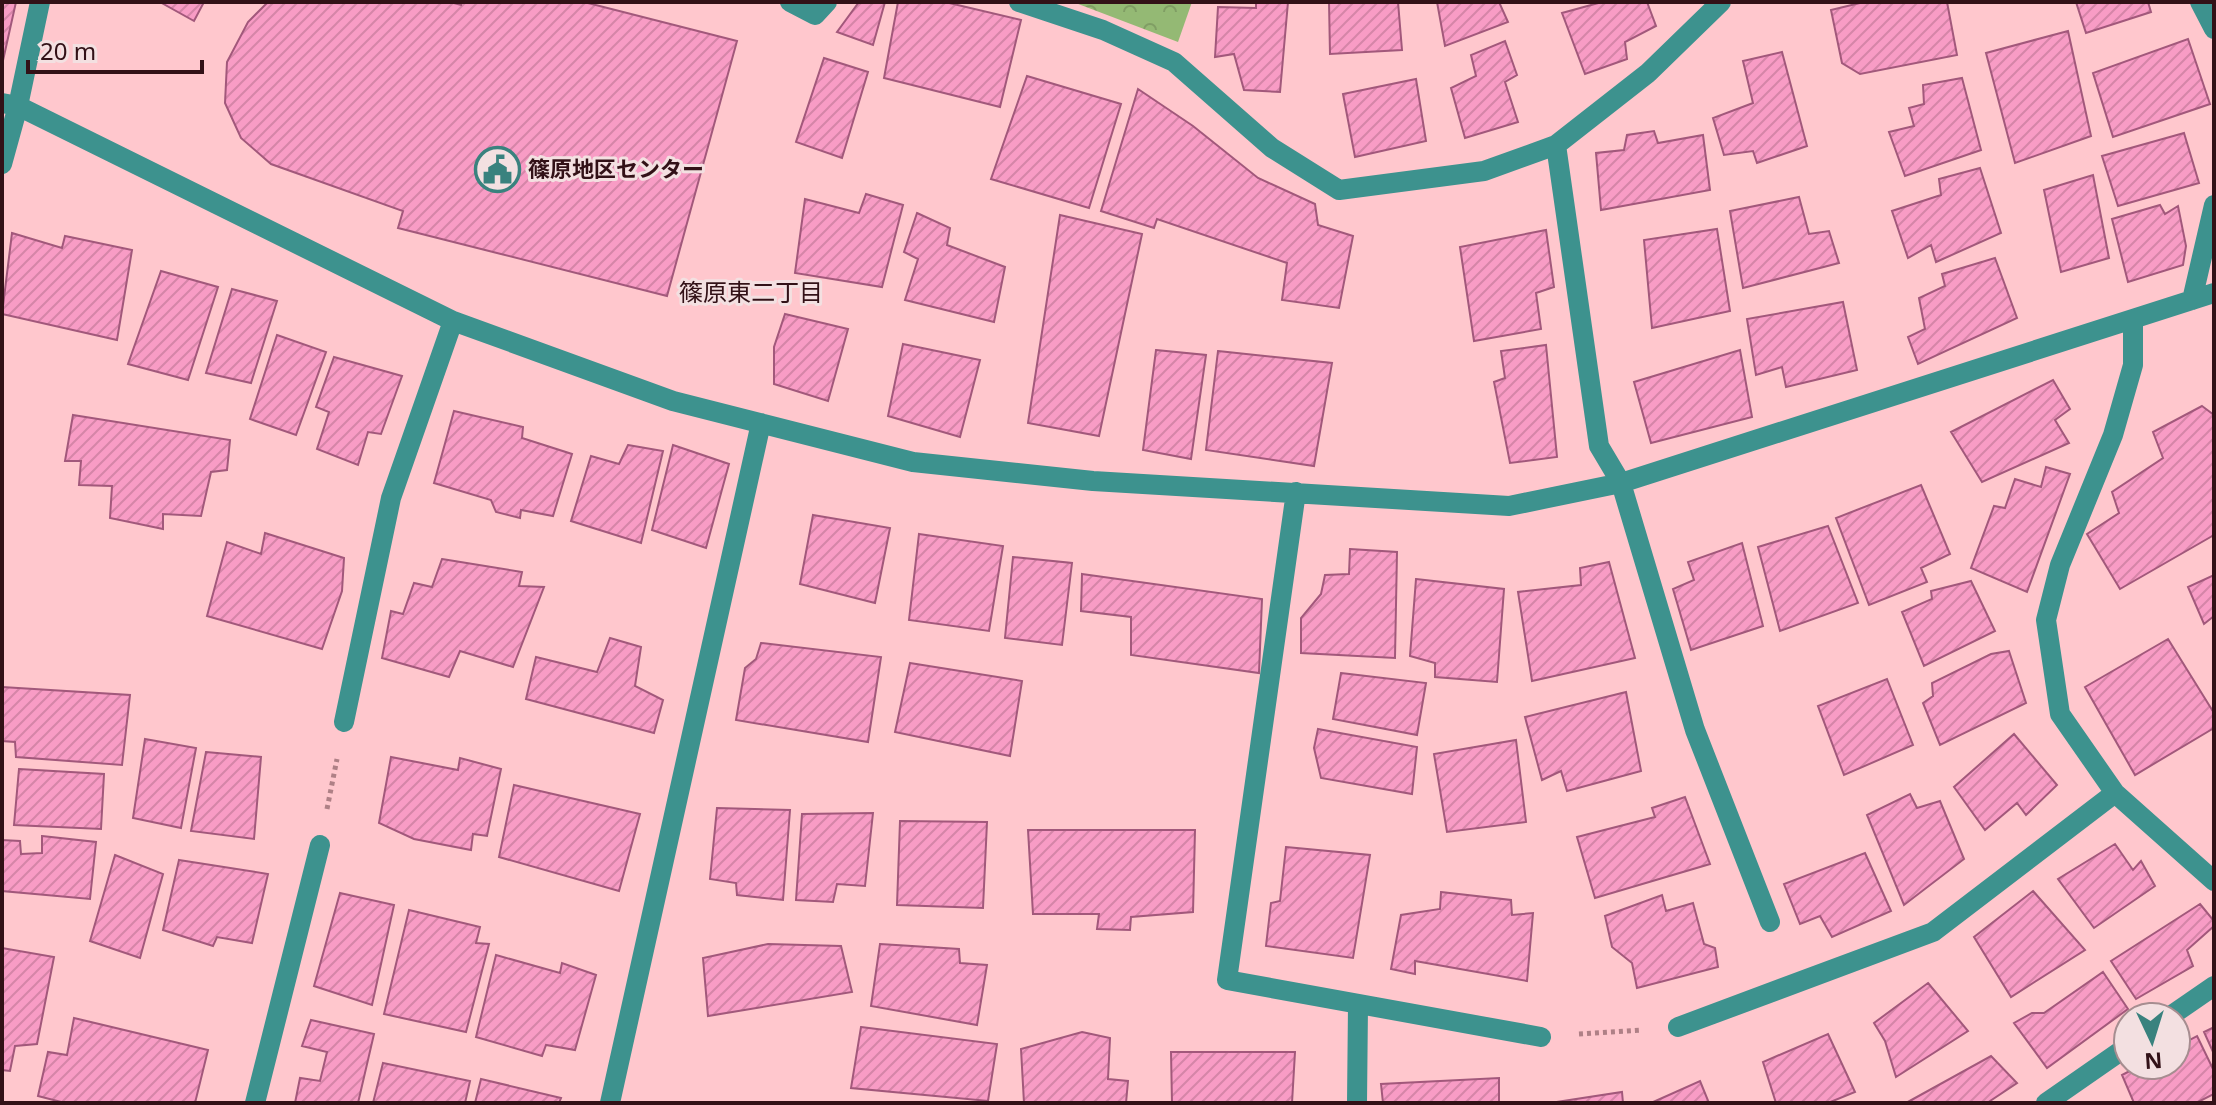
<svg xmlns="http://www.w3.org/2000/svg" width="2216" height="1105" font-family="'Noto Sans','Noto Sans JP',sans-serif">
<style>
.park{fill:url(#park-crowns)}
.building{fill:url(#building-hatch);stroke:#a2587b;stroke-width:2}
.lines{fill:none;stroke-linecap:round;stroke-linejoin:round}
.path{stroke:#af8086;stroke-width:5;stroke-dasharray:4 4;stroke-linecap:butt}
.minor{stroke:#3d928e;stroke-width:20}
.labels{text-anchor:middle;stroke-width:6;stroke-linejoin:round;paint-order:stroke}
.poi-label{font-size:22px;font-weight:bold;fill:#321117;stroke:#f3e0e1;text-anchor:start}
.neighbourhood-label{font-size:24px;fill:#321117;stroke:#f3e0e1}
</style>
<defs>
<pattern id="park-crowns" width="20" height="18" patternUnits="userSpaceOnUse" patternTransform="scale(2)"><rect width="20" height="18" fill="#94b974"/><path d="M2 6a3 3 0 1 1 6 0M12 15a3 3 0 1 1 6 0" fill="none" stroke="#809e64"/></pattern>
<pattern id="building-hatch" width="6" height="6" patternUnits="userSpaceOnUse" patternTransform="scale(2)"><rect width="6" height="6" fill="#f89cc5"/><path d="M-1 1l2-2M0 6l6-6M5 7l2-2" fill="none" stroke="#d585a8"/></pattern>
</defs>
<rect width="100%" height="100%" fill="#ffc7cd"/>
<!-- park -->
<path class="park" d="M1073,2H1192L1178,42Z"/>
<!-- building -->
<path class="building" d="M2,2H16L2,65Z
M160,2H204L194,21Z
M268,2H450L461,5V2H584L737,41L667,296L398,228L403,211L271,164L241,138L225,103L227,62L248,22Z
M859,2H885L873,45L837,32Z
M898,2H945L1021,20L1000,107L884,78Z
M1256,2H1288L1280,92L1244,90L1234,54L1215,57L1218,7L1256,8Z
M1329,2H1398L1402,50L1330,54Z
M1437,2H1499L1508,22L1445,46Z
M1602,2H1647L1656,26L1625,42L1627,59L1585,74L1562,13Z
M1864,2H1947L1957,55L1860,74L1842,63L1831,10Z
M2076,2H2148L2151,12L2086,33Z
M2068,31L2091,136L2015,163L1986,53Z
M2188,39L2210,104L2113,137L2093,73Z
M1505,41L1517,75L1505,82L1518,122L1465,138L1451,88L1476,76L1471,55Z
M1782,52L1807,146L1757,163L1753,151L1724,155L1713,118L1753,103L1743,61Z
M824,58L868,72L842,158L796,142Z
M1027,76L1121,104L1089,208L991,179Z
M1962,78L1981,150L1905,176L1889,132L1914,126L1909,108L1924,104L1923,85Z
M1416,79L1426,141L1355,157L1343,94Z
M1138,89L1193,126L1258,178L1315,204L1318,225L1353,236L1339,308L1282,300L1287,263L1157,219L1154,228L1101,211Z
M1654,131L1658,143L1703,135L1710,190L1601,210L1596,153L1624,150L1627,135Z
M2184,133L2199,183L2118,206L2102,156Z
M1980,168L2001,233L1936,262L1931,245L1908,258L1892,211L1941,195L1939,179Z
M2093,175L2109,258L2061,272L2044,190Z
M866,194L903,205L882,287L795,273L805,199L859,213Z
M1799,197L1809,234L1829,231L1839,263L1743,288L1730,211Z
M2160,205L2165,214L2178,206L2186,246L2183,265L2128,282L2112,219Z
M917,213L950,228L947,245L1005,267L994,322L905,300L918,259L904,252Z
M1060,215L1142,234L1099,436L1028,423Z
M1717,229L1730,311L1652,328L1644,240Z
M1546,230L1554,287L1536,293L1541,329L1474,341L1460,247Z
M12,233L62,248L65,236L132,250L117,340L2,314Z
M1995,258L2017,318L1918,364L1908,337L1925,329L1919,298L1945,286L1942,274Z
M161,271L218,287L188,380L128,364Z
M232,289L277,301L251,383L206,373Z
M1843,302L1857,370L1786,387L1782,367L1756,375L1747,319Z
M785,314L848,329L828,401L774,384V347Z
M277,335L326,352L296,435L250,419Z
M903,344L980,360L960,437L888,416Z
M1546,345L1557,457L1510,463L1494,382L1505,378L1501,351Z
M1156,350L1206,355L1191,459L1143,450Z
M1740,350L1752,417L1651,443L1634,382Z
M1218,351L1332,363L1314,466L1206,450Z
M334,357L402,376L381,434L368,432L358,465L317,449L329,412L316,407Z
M2053,380L2070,409L2055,420L2069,443L1982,482L1951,432Z
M2202,406L2214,415V535L2120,589L2087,534L2119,513L2112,492L2163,458L2153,432Z
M454,411L523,427L522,438L572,454L553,516L521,510L520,518L496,512L491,500L434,483Z
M73,415L230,440L227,470L211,472L201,516L163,514V529L110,518L112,486L79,485L81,461H65Z
M628,445L663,451L641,543L571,521L591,456L619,464Z
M673,445L729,464L706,548L652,530Z
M2046,467L2070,474L2027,592L1971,568L1994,506L2005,508L2015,479L2041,487Z
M1921,485L1950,554L1921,568L1927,582L1869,605L1836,518Z
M813,515L890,528L875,603L800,584Z
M1828,526L1858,603L1780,631L1758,547Z
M265,533L344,558L342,591L322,649L207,616L227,542L261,554Z
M919,534L1003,546L989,631L909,620Z
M1742,543L1763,626L1691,650L1673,589L1694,580L1688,562Z
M1350,549L1397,552L1395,658L1301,653V618L1321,594L1325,575L1349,574Z
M1013,557L1072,563L1062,645L1005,638Z
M442,559L522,572L519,586L544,587L513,667L460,651L449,677L382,658L391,611L403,614L414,583L432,587Z
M1609,562L1635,658L1532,681L1518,592L1581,585L1580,568Z
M1082,574L1262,599L1259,673L1131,655V617L1081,611Z
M2214,575V616L2204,624L2188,587Z
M1416,579L1504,589L1497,682L1435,677V663L1410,656Z
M1971,581L1995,631L1924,666L1902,612L1932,599L1931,591Z
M610,638L641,647L635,686L663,700L654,733L526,699L536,657L597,672Z
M2168,639L2214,713V728L2135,775L2085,687Z
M761,643L881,657L868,742L736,720L745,668L756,659Z
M2009,651L2026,703L1940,745L1923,703L1933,696L1932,683L1991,654Z
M910,663L1022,681L1010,756L895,732Z
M1341,673L1426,683L1417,735L1333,719Z
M1887,679L1913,745L1844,775L1818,706Z
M2,687L130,695L122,765L16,757L15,742L2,741Z
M1626,692L1641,771L1567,791L1561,771L1542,780L1525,717Z
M1318,729L1417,747L1412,794L1321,778L1314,748Z
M2014,734L2057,785L2026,815L2017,803L1985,830L1954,787Z
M145,739L196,748L181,828L133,818Z
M1516,740L1526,822L1447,832L1434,754Z
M206,752L261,757L254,839L191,831Z
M391,757L458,770L460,758L501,769L487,836L473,834L471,850L414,839L379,823Z
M19,769L104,774L101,829L14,825Z
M514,785L640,814L619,891L499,857Z
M1910,794L1917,808L1940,801L1964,859L1904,905L1867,815Z
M1685,797L1710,864L1595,898L1577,837L1655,817L1652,808Z
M717,808L790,810L783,900L737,895L736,883L710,879Z
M873,813L865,886L837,884L833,902L796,900L802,814Z
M900,821L987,822L983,908L897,905Z
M1028,830H1195L1193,912L1131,917L1130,930L1097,929L1099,914H1033Z
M42,836L96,842L90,899L2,891V840L20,841L21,854L42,853Z
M2115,844L2133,870L2141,861L2155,886L2094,928L2058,879Z
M1286,847L1370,855L1353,958L1266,946L1271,903L1280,901Z
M1865,853L1891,911L1832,937L1820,916L1800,924L1784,884Z
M115,855L163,874L140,958L90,941Z
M179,860L268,874L252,943L217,937L213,946L163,930Z
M2033,891L2085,950L2011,997L1974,937Z
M1441,892L1511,900L1512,915L1533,913L1527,981L1415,961V974L1391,969L1401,915L1440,909Z
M340,893L394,905L372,1005L314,986Z
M1662,895L1666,911L1693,903L1704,944L1715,948L1718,967L1637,988L1632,963L1612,947L1605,916Z
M2200,904L2214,921V926L2187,950L2193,966L2136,999L2111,961Z
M409,910L480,927L476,943L489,944L466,1032L384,1014Z
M768,944L841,946L852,992L708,1016L703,958Z
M880,944L959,949L960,963L987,965L977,1025L871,1006Z
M2,948L54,957L37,1044L15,1046L10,1071L2,1070Z
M496,955L560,973L562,963L596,975L575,1050L546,1045L542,1056L476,1037Z
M2103,972L2128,1009L2047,1068L2014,1023L2032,1013H2044Z
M1928,983L1968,1031L1896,1077L1885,1041L1874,1023Z
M74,1018L208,1050L195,1103H65L38,1096L48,1052L67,1055Z
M311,1020L374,1034L358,1103H295L300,1078L320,1081L327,1052L302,1046Z
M861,1027L997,1044L988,1101L851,1088Z
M2214,1027V1054L2204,1032Z
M1082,1032L1110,1038L1108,1079L1128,1081L1126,1103H1024L1021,1049Z
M1828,1034L1855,1092L1828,1103H1776L1763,1062Z
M2197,1036L2214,1071V1094L2196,1103H2134L2122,1075L2141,1065H2176V1047Z
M1171,1052H1295L1292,1103H1172Z
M1991,1056L2017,1083L1987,1103H1906Z
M383,1063L470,1081L465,1103H373Z
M1499,1078V1103H1383L1381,1084Z
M481,1079L561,1098L559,1103H475Z
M1700,1081L1709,1103H1651Z
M1622,1092L1623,1103H1550Z"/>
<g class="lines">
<!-- path -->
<path class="path" d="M327,809L337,759
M1579,1034L1641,1030"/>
<!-- minor -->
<path class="minor" d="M790,2L815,15L827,2
M1019,2L1103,30L1174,62L1272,148L1339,190L1484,171L1556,145L1648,73L1721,2
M2200,2L2214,29
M2,103L18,106L453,321L673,401L913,462L1093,481L1509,506L1621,483L2214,293
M1556,145L1599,446L1621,483L1695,730L1770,922
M2,164L18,106L40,2
M2192,300L2214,205
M1296,492L1227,980L1541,1037
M344,722L391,498L453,321
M2115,793L2214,881
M2169,1017L2214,986
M1678,1027L1933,932L2115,793L2060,714L2046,620L2060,565L2113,435L2133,365V319
M255,1103L320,845
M610,1103L761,423
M1357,1103L1358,1005
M2046,1103L2128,1046"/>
</g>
<!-- icons -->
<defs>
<symbol id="civic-ring" viewBox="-11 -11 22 22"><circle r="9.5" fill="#f3e0e1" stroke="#39827e" stroke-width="1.5"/><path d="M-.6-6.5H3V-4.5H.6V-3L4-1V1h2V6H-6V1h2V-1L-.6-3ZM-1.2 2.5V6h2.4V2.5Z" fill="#39827e"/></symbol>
</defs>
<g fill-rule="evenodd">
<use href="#civic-ring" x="472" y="144" width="51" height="51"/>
</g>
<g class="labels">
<!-- poi labels -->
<g class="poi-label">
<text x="528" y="177">篠原地区センター</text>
</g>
<!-- neighbourhood labels -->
<g class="neighbourhood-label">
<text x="751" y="301">篠原東二丁目</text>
</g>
</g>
<!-- border -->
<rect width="2216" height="1105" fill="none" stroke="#321117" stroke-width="8"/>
<!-- north arrow -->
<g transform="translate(2152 1041) rotate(176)"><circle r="38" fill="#f3e0e1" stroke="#a68d90" stroke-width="2"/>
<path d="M0-6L14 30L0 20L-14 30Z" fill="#39827e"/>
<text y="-12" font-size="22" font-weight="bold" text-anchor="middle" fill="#321117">N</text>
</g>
<!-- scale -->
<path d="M28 60v12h174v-12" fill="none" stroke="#321117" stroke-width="4"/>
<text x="40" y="60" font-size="24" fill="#321117" stroke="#f3e0e1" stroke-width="6" paint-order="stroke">20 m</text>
</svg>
